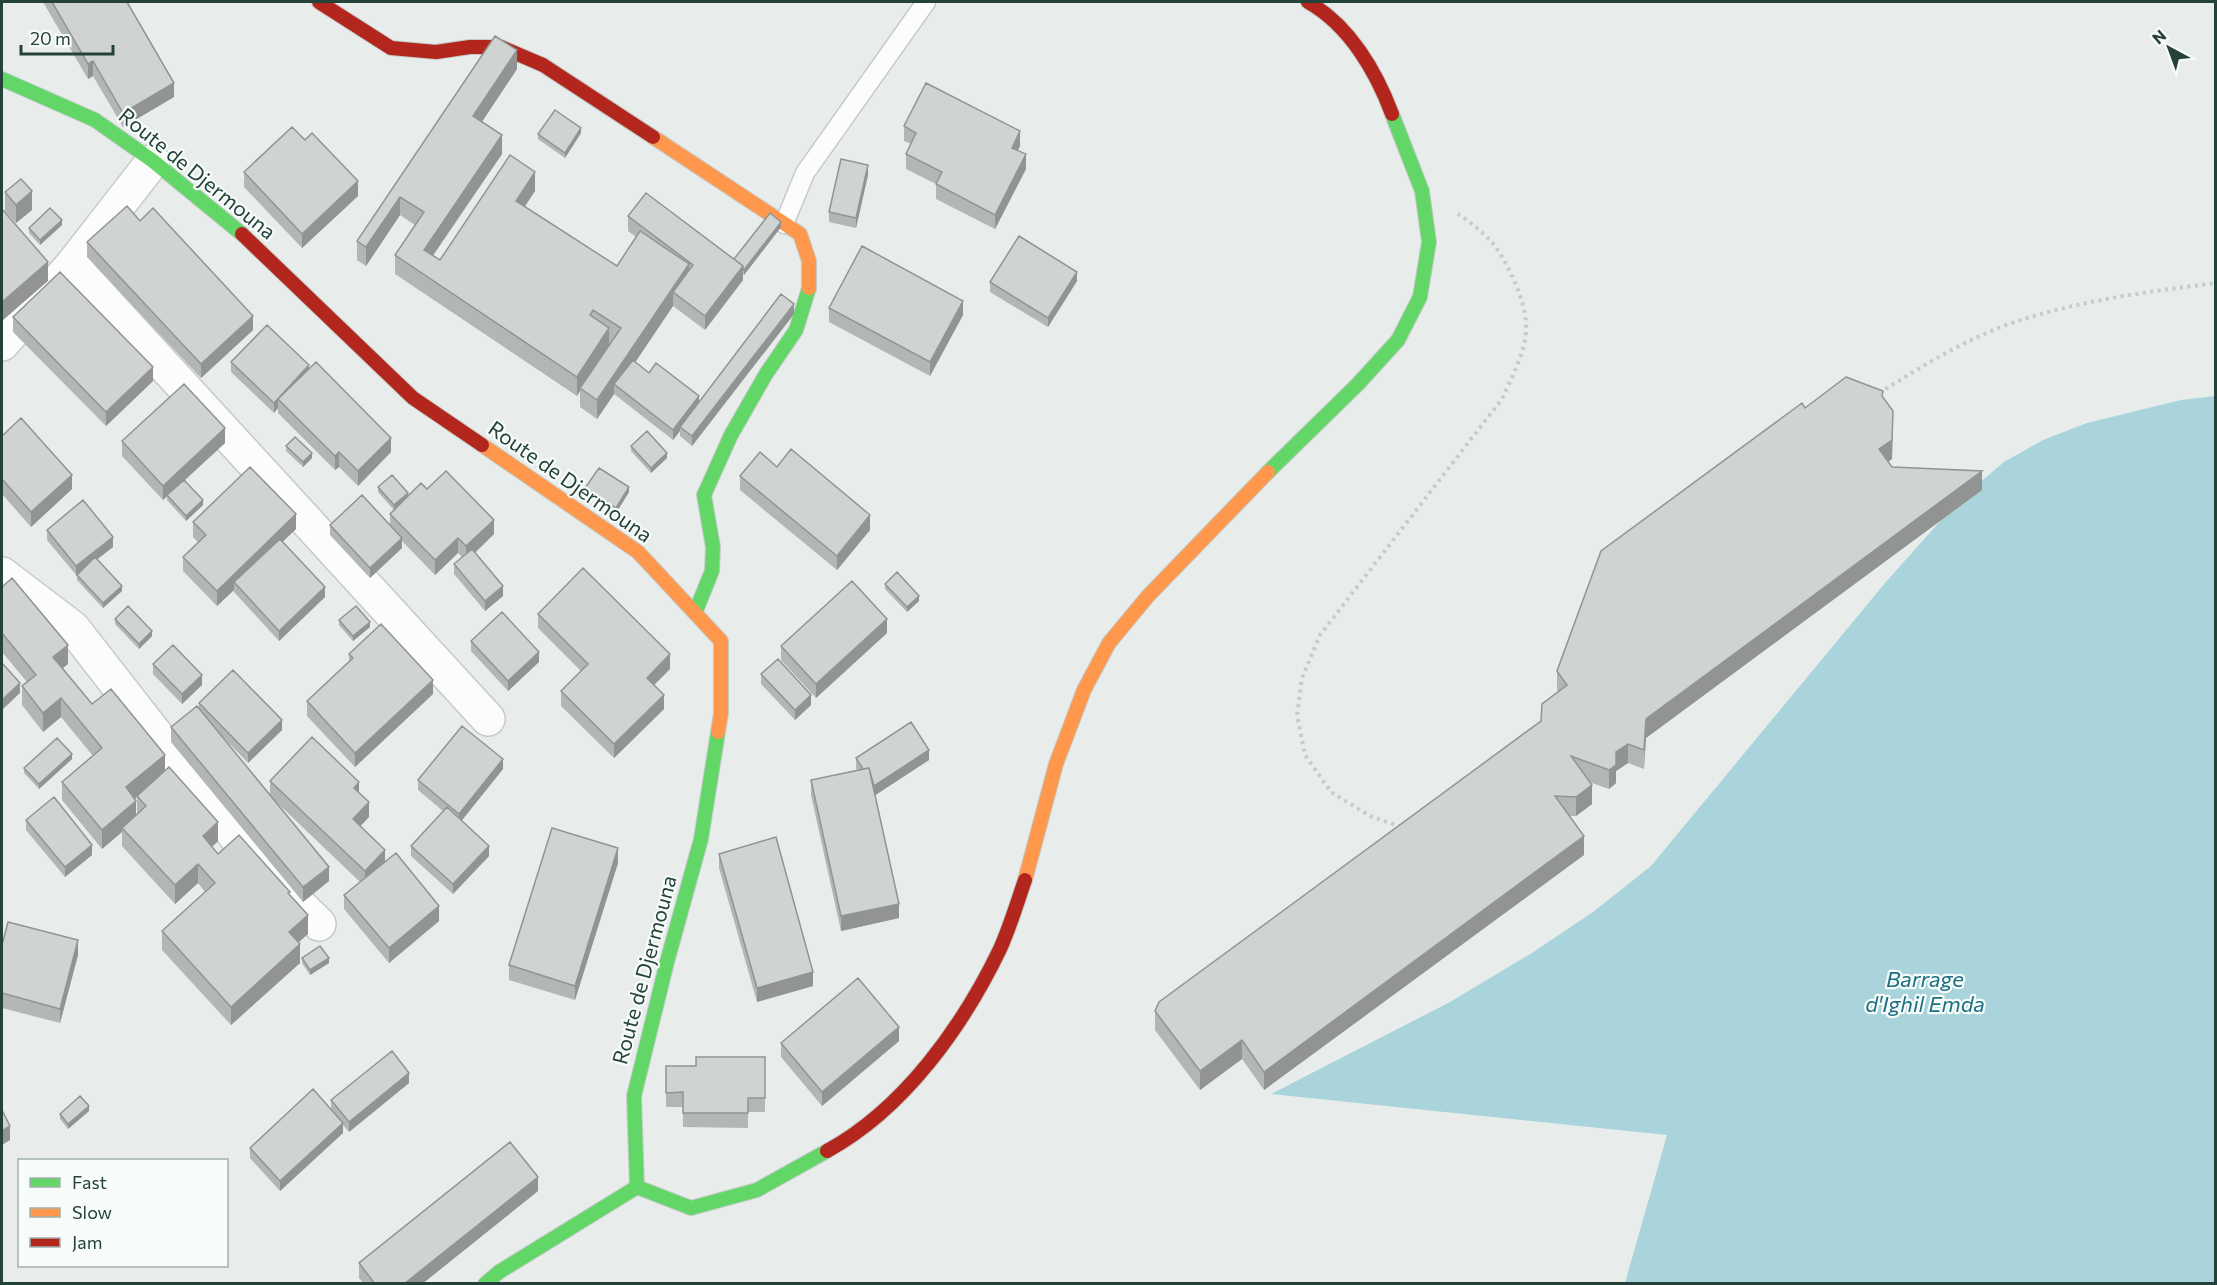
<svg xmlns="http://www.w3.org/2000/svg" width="2217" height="1285" font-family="Commissioner,sans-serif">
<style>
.water{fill:#a9d4db}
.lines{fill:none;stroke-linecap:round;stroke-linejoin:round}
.lane-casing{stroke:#c5cac8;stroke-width:21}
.street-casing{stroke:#c5cac8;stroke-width:36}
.fast-casing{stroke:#c3cbc8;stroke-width:16}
.slow-casing{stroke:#c3cbc8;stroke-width:16}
.jam-casing{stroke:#c3cbc8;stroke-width:16}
.path{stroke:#c3ccca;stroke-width:4;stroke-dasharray:3 4.5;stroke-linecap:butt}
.lane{stroke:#fcfcfc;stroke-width:18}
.street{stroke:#fcfcfc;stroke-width:33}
.fast{stroke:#63d668;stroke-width:14}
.slow{stroke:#ff974d;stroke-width:14}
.jam{stroke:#b3261e;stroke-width:14}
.wall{fill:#b2b6b5;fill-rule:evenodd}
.shaded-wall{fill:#919493}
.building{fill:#cfd4d2;stroke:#919493;stroke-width:1.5}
.labels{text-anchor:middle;stroke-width:4.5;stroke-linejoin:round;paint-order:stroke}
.street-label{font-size:21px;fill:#24423a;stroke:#f7fbf9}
.water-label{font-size:22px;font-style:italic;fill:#1c6f80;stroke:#f7fbf9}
</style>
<rect width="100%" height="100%" fill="#e8edeb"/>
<!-- water -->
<path class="water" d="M2215,396V1283H1625L1667,1135L1271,1094L1450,1002L1532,953L1593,912L1651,866L1885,583L1958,501L2004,462L2043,440L2087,423L2181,400Z"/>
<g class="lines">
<defs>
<path id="lane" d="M784,224L805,173L926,2"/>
<path id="street" d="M72,265L488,719
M2,344L72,265L153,161
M2,574L73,628L254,860L319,924"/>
<path id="fast" d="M2,79L95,120L153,161L242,234
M1268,472L1358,384L1398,340L1420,297L1429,242L1422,191L1392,114
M695,613L712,571L713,547L704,495L731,435L766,374L796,330L809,288
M637,1187L634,1096L667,962L701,839L718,732
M485,1284L499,1272L637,1187L691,1208L757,1190L827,1151"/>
<path id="slow" d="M653,137L800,234L809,261V288
M482,445L638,552L721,641V713L718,732
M1025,880L1056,764L1084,690L1109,643L1148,596L1268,472"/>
<path id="jam" d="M319,2L391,48L436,52L470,47H501L543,65L653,137
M1308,2C1349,25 1376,71 1392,114
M242,234L413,398L482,445
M827,1151C904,1109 963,1026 1000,949C1010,927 1017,903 1025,880"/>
</defs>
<!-- lane casing -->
<use href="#lane" class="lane-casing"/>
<!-- street casing -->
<use href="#street" class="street-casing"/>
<!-- fast casing -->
<use href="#fast" class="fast-casing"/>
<!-- slow casing -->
<use href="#slow" class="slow-casing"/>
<!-- jam casing -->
<use href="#jam" class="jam-casing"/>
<!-- path -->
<path class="path" d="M1879,393C1921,367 1962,341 2009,324C2075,301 2146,292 2216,283
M1401,827L1370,816L1331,792L1305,755L1297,715L1302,678L1320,635L1502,399C1512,376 1527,350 1526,325C1526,301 1506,258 1490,240C1481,231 1469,221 1458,214"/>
<!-- lane -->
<use href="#lane" class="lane"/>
<!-- street -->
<use href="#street" class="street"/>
<!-- fast -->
<use href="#fast" class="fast"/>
<!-- slow -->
<use href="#slow" class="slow"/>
<!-- jam -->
<use href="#jam" class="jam"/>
</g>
<!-- wall -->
<path class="wall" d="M43,2H127L174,97L123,127L93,76L88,79Z
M517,69L482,122L502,154L433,256L440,260L535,191L524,207L617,266L636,237L628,231V216L734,259L781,227L744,275L743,274V280L705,330L673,306L635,362L649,373L699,401L794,314L692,446L680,436V431L673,440L614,394L597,419L580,407V391L577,396L395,274V255L415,225L400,215L366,266L357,260V241Z
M904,126L1020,146L1018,150L1026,169L995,229L936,199V184L906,169V154L911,144L904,141Z
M581,133L565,158L538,139V134Z
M305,140L358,196L302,248L244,187V172Z
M868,175L856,228L829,222V212Z
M5,192L32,210L16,223L5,211Z
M62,225L40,245L29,233V228Z
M87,242L253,330L201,378L87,257Z
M1077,281L1048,327L990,292V282Z
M829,308L963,315L930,376L829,322Z
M13,317L153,381L106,426L13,332Z
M231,362L309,368L391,452L358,486L339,467L335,470L278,413V408L274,413L231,372Z
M1883,397L1893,430L1892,459L1888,462L1892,467L1982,490L1646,738L1644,769L1628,763L1616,771V783L1609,789L1589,782L1592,804L1576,816H1569L1584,855L1264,1090L1242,1059L1200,1090L1155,1030V1011L1541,721L1558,691L1557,690V671L1805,408Z
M2,436L72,489L31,527L2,494Z
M122,441L225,443L185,480L203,505L186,521L167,500V496L163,500L122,456Z
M286,446L312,458L303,467L286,451Z
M631,446L667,458L651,473L631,451Z
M777,467L870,530L837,570L740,490V476Z
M378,487L408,495L427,489L494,534L475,553L503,596L485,611L454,574V564L462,557L458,553L435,575L402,541V548L370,578L330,535V525H390V514L394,510L378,492Z
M585,488L629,492L616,513L585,493Z
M193,522L296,529L282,542L325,597L279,641L234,592V590L217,606L183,571V557L198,542L193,537Z
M47,530L113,547L97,559L122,591L103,608L77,580V576L47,540Z
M885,584L919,601L907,612L885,589Z
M2,587L68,664L62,668L92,704L165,770L218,841L212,847L218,854L290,895L308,934L298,942L300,963L231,1025L162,950V931L205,892L198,883L175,904L122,846V832L102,849L62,800V782L93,756L61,717L43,732L22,705V686L27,682L2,652ZM137,797V814H136L135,799Z
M538,614L670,669L654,685L664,709L614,758L561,706V691L581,671L538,628Z
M115,619L152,636L139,649L115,624Z
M339,620L370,627L353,641L339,625Z
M887,633L816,698L781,660V646Z
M471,641L539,662L508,691L471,651Z
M349,654L433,694L355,767L307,716V701L349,661Z
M153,664L202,685L182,704L153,674Z
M761,674L811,705L795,720L761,684Z
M199,703L282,730L248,763L221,735L270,795V781L359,793L369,817L360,826L385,861L439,921L389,963L344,909V895L360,882L270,796L329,881L303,902L171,742V727L199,709Z
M856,758L929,760L875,795L899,918L841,931L811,795V780L857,770L856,768Z
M72,759L39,789L24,773V768Z
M503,769L461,821L489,856L453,894L411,856V846L443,811L418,790V780Z
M26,820L92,855L65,877L26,830Z
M719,854L813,986L757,1002L719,868Z
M618,863L575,1000L509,980V965Z
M2,945L78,955L60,1023L2,1008Z
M302,958L329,963L310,975L302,963Z
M899,1041L822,1106L781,1057V1043Z
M765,1057V1112H748V1128L683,1127V1107H666V1066H696Z
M409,1083L349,1132L343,1125V1133L280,1191L250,1158V1148L331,1109V1100Z
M89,1111L68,1129L60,1119V1114Z
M538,1191L422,1284H364L359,1278V1263Z"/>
<!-- shaded-wall -->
<path class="shaded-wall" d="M517,50V69L473,135V116Z
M93,61V76L88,79V64Z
M174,83V97L123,127V113Z
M581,128V133L565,158V153Z
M1020,131V146L1012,162V148Z
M502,135V154L424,268V250Z
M1026,154V169L995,229V215Z
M868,165V175L856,228V218Z
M535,172V191L516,220V201Z
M358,181V196L302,248V234Z
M32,191V210L16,223V205Z
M400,197V215L366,266V247Z
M62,220V225L40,245V240Z
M781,222V227L744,275V270Z
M48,262V281L2,321V302Z
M689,264V283L673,292V306L618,388L614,384V394L597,419V400Z
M743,266V280L705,330V316Z
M1077,272V281L1048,327V318Z
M963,301V315L930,376V362Z
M794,304V314L692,446V436Z
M253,316V330L201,378V364Z
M609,328V347L580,388V391L577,396V377Z
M309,365V375L278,399V408L274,413V403Z
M153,367V381L106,426V412Z
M699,396V406L680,427V431L673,440V430Z
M1893,411L1892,459L1879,468V449Z
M225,428V443L163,500V486Z
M391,438V452L358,486V471Z
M339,452V467L335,470V456Z
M312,453V458L303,467V462Z
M667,453V458L651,473V468Z
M1982,471V490L1646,738L1644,769L1646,719Z
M72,475V489L31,527V512Z
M629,487V492L616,513V508Z
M408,493V498L394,510V505Z
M203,500V505L186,521V516Z
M296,514V529L237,586L234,582V590L217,606V591Z
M870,515V530L837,570V556Z
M494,520V534L466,561V546Z
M113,537V547L76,576V566Z
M402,538V548L370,578V568Z
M458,538V553L435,575V560Z
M122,586V591L103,608V603Z
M503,586V596L485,611V601Z
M325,587V597L279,641V631Z
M919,596V601L907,612V607Z
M887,619V633L816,698V684Z
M370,622V627L353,641V636Z
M152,631V636L139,649V644Z
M68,645V664L53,676V657Z
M539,652V662L508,691V681Z
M670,654V669L647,692V678Z
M202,675V685L182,704V694Z
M433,680V694L355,767V753Z
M20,683V693L2,710V700Z
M664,695V709L614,758V744Z
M811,695V705L795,720V710Z
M61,698V717L43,732V713Z
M282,720V730L248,763V753Z
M1628,744V763L1616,771V783L1609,789V770L1616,752Z
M929,750V760L874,796V786Z
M72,754V759L39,789V784Z
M165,755V774L126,806V787Z
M503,759V769L459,824V814Z
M359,782V797L354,788Z
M1592,785V804L1576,816V797Z
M136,801V820L122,828V832L102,849V830Z
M369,802V817L353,834V819Z
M218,822V841L203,855V836Z
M1584,836V855L1264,1090V1072Z
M92,845V855L65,877V867Z
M489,846V856L453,894V884Z
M618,848V863L575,1000V986Z
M385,850V864L365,886V871Z
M198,864V883L175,904V885Z
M329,867V881L303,902V887Z
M899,904V918L841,931V916Z
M439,906V921L389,963V948Z
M308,915V934L289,951V932Z
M78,940V955L60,1023V1009Z
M300,944V963L231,1025V1007Z
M329,958V963L310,975V970Z
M813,972V986L757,1002V988Z
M899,1027V1041L822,1106V1092Z
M1242,1040V1059L1200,1090V1071Z
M409,1073V1083L349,1132V1122Z
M89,1106V1111L68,1129V1124Z
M343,1123V1133L280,1191V1181Z
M10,1126V1140L2,1145V1131Z
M538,1177V1191L422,1284H404Z"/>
<!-- building -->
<path class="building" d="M52,2H127L174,83L123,113L93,61L88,64Z
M495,36L517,50L473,116L502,135L424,250L440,260L510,155L535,172L516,201L617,266L640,231L689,264L597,400L580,388L621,328L593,310L590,315L609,328L577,377L395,255L424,212L400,197L366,247L357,241Z
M926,83L1020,131L1012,148L1026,154L995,215L936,184L942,172L906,154L916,133L904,126Z
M555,110L581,128L565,153L538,134Z
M292,127L305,140L312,133L358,181L302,234L244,172Z
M841,159L868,165L856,218L829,212Z
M21,179L32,191L16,205L5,192Z
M646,193L743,266L705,316L673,292L693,265L628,216Z
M127,206L140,221L153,208L253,316L201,364L87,242Z
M50,208L62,220L40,240L29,228Z
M2,209L48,262L2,302Z
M770,213L781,222L744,270L743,269V266L734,259Z
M1019,236L1077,272L1048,318L990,282Z
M862,246L963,301L930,362L829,308Z
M60,272L153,367L106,412L13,317Z
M781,294L794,304L692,436L680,427Z
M267,325L309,365L274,403L231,362Z
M633,360L649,373L656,363L699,396L673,430L614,384Z
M316,362L391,438L358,471L339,452L335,456L278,399Z
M1846,377L1883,391L1882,396L1893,411L1892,440L1879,449L1892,467L1982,471L1646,719L1644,750L1628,744L1616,752V765L1609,770L1571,756L1592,785L1576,797L1555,796L1584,836L1264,1072L1242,1040L1200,1071L1155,1011L1159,1002L1541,721L1542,704L1567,685L1557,671L1601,551L1802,403L1805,408Z
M184,384L225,428L163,486L122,441Z
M21,418L72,475L31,512L2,479V436Z
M647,431L667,453L651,468L631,446Z
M295,437L312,453L303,462L286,446Z
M791,449L870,515L837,556L740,476L760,452L777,467Z
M250,467L296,514L217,591L183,557L206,535L193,522Z
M599,468L629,487L616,508L585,488Z
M446,471L494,520L466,546L458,538L435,560L390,514L421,483L427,489Z
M392,475L408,493L394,505L378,487Z
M184,480L203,500L186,516L167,495Z
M362,495L402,538L370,568L330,525Z
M83,500L113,537L76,566L47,530Z
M280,539L325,587L279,631L234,582Z
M472,549L503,586L485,601L454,564Z
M95,557L122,586L103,603L77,575Z
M583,568L670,654L647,678L664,695L614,744L561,691L588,664L538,614Z
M897,572L919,596L907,607L885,584Z
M12,578L68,645L53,657L92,704L111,689L165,755L126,787L136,801L102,830L62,782L102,748L61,698L43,713L22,686L36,675L2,633V587Z
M852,581L887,619L816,684L781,646Z
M128,606L152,631L139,644L115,619Z
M356,606L370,622L353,636L339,620Z
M502,612L539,652L508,681L471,641Z
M381,624L433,680L355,753L307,701L353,658L349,654Z
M173,645L202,675L182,694L153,664Z
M778,659L811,695L795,710L761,674Z
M2,663L20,683L2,700Z
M233,670L282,720L248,753L199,703Z
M197,706L329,867L303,887L171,727Z
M911,722L929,750L874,786L869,768L863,769L856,758Z
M462,726L503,759L459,814L418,780Z
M312,737L359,782L354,788L369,802L353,819L385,850L365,871L270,781Z
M57,738L72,754L39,784L24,768Z
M169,767L218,822L203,836L218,854L239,835L290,892L288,893L308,915L289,932L300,944L231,1007L162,931L215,883L198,864L175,885L122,828L146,806L137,796Z
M869,768L899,904L841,916L811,780Z
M54,797L92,845L65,867L26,820Z
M447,807L489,846L453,884L411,846Z
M552,828L618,848L575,986L509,965Z
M776,837L813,972L757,988L719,854Z
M396,853L439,906L389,948L344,895Z
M8,922L78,940L60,1009L2,993V945Z
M320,946L329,958L310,970L302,958Z
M858,978L899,1027L822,1092L781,1043Z
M392,1051L409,1073L349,1122L331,1100Z
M696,1057H765V1098H748V1113H683V1092L666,1093V1066H696Z
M313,1089L343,1123L280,1181L250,1148Z
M80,1096L89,1106L68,1124L60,1114Z
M2,1110L10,1126L2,1131Z
M510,1142L538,1177L404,1284H375L359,1263Z"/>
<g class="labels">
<!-- street labels -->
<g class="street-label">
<text transform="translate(197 174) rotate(39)" y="7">Route de Djermouna</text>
<text transform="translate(570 482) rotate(35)" y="7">Route de Djermouna</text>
<text transform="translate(645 970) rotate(-75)" y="7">Route de Djermouna</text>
</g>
<!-- water labels -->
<g class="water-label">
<text x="1925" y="987">Barrage<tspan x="1925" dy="25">d'Ighil Emda</tspan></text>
</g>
</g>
<!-- border -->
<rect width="2217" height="1285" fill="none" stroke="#24423a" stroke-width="6"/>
<!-- legend -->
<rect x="18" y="1159" width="210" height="108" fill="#f7fbf9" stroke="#a3b1ad" stroke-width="1.5"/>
<rect x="30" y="1178" width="30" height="9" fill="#63d668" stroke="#a3b1ad" stroke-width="1.5"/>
<text x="72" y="1189" font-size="18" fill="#24423a">Fast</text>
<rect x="30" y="1208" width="30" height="9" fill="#ff974d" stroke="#a3b1ad" stroke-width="1.5"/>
<text x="72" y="1219" font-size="18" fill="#24423a">Slow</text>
<rect x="30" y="1238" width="30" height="9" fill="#b3261e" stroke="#a3b1ad" stroke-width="1.5"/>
<text x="72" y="1249" font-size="18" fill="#24423a">Jam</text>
<!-- north arrow -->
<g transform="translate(2169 48) rotate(319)" stroke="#f7fbf9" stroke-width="4.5" paint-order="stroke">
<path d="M0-4.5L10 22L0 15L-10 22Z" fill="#24423a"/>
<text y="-9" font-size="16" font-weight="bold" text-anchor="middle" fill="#24423a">N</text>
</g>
<!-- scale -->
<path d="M21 45v9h92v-9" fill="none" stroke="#24423a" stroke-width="3"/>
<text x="30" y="45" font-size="18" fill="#24423a" stroke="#f7fbf9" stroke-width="4.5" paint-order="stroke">20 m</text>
</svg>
